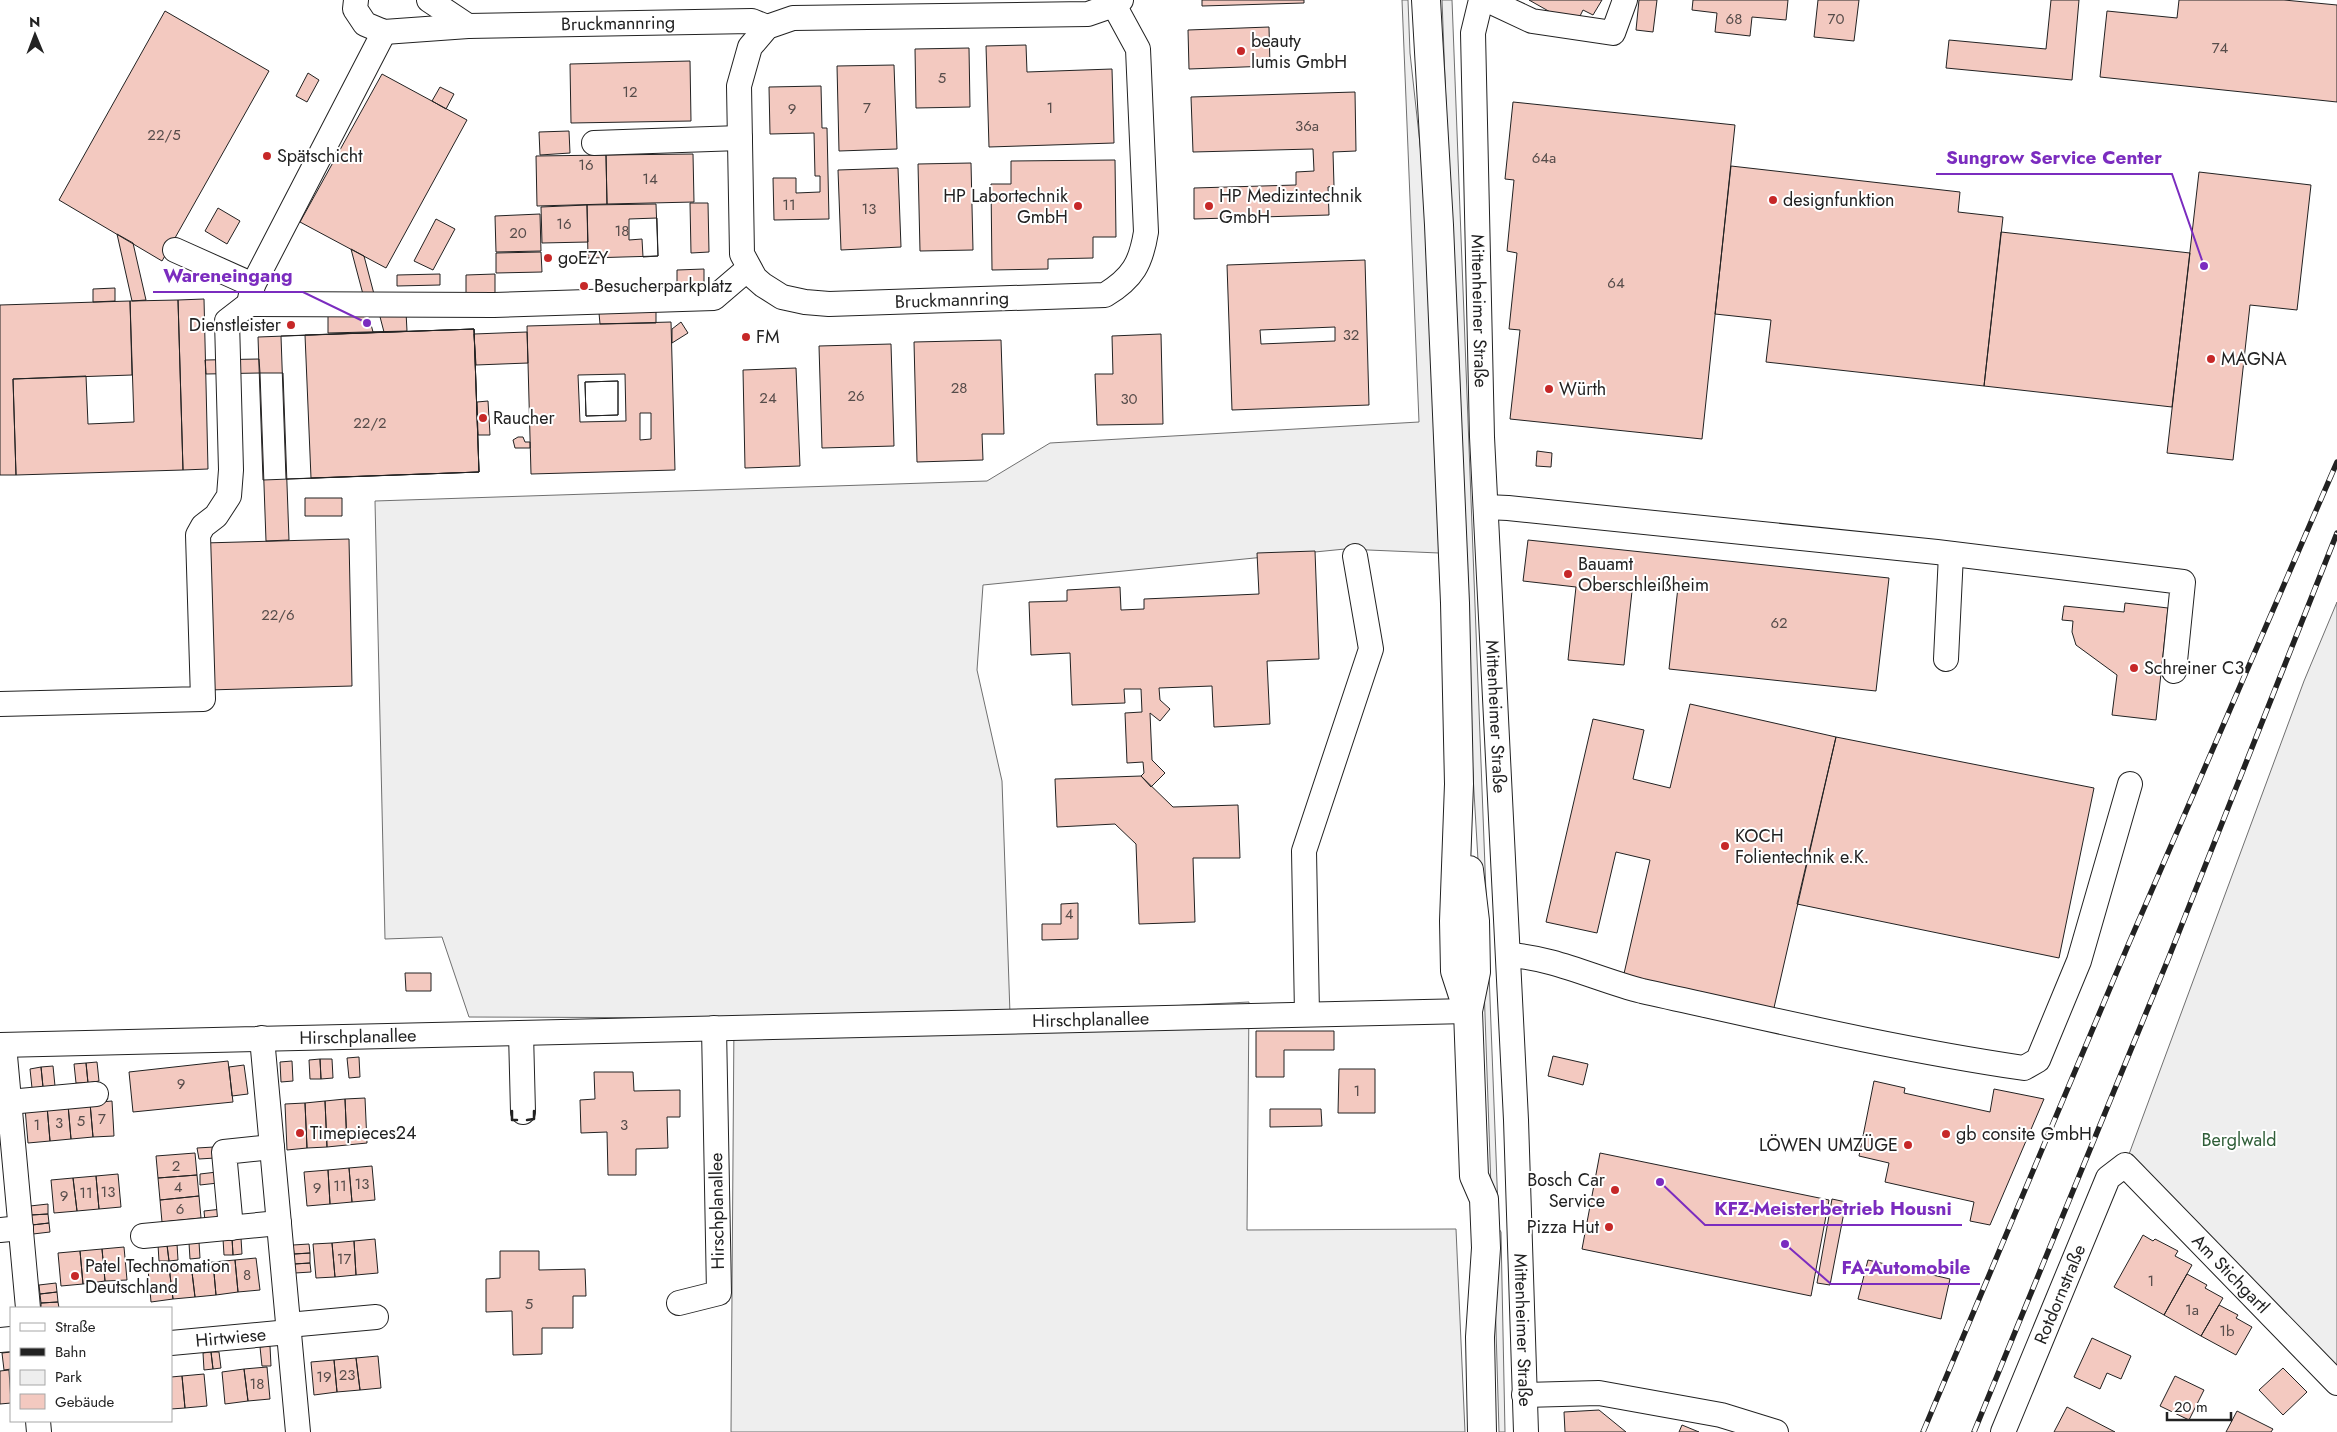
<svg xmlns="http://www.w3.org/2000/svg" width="2337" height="1432" font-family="Jost,sans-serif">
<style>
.green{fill:#eee;stroke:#6f6f6f}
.building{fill:#f3c9c0;stroke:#222;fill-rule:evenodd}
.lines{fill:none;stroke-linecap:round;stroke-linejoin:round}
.minor-casing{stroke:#222;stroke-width:26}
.major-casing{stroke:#222;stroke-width:30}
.minor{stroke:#fff;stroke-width:24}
.major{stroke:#fff;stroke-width:28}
.rail-casing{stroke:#222;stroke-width:5.5}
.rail{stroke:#fff;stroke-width:4;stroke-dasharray:11;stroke-linecap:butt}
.wall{stroke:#222;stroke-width:2.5}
.poi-dot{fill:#c62828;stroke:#fff;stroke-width:2}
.labels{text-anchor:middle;stroke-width:4;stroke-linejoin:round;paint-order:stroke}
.number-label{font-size:15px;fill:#564c4a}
.street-label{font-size:18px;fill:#222;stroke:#fff}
.poi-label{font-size:18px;fill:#222;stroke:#fff;text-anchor:start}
.park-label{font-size:18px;fill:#2f5e38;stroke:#fff}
.leader{fill:none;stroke:#7b2cbf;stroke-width:2}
.callout-dot{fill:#7b2cbf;stroke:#fff;stroke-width:2}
.callout-label{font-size:19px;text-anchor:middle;font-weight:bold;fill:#7b2cbf;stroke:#fff;stroke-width:4;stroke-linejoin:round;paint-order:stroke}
</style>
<rect width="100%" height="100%" fill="#fff"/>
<!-- green -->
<path class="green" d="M1402,0H1408L1410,53L1425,190L1439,553L1345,549L983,585L977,670L1002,781L1010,1014L1249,1002L1247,1230L1456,1229L1465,1432H731L734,1018L469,1017L442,937L385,939L375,501L987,481L1050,443L1419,422Z
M1442,0H1452L1498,1209V1213L1492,1217L1482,928L1469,707Z
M2337,602V1383L2125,1165L2304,681Z
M1493,1226L1498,1227L1501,1232L1505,1432H1499Z"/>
<!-- building -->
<path class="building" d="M1202,0H1304V3L1202,6Z
M1529,0H1602L1593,15L1583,10L1575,26Z
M1639,0H1657L1653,32L1636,30Z
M1693,0H1788L1786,20L1752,17L1750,36L1715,32L1717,13L1692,10Z
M1818,0H1859L1854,41L1814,37Z
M2051,0H2079L2072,80L1946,68L1949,40L2046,49Z
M2179,0H2284L2337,5V102L2100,77L2107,11L2177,18Z
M165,11L269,71L162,261L59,200Z
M1269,27L1270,66L1189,69L1188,30Z
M1026,45L1027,72L1112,69L1114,143L989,147L986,46Z
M969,48L970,107L916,108L915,49Z
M690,61L691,121L571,123L570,64Z
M894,65L897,149L839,151L837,66Z
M308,73L319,80L307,102L296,96Z
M382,74L467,120L386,268L300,222Z
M821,86L822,128H827L829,219L774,220L773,178H796V193L820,192V176H815L814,133L770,134L769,87Z
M440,87L454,94L446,109L432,101Z
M1355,92L1356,151L1333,152L1334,186L1328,187L1329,215L1194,219V188L1296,185V172L1314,171L1313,149L1193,152L1191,97Z
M1513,102L1735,125L1702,439L1510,419L1520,330L1509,329L1517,253L1507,251L1514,180L1505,179Z
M569,131L570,153L540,155L539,132Z
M693,154L694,202L607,204L606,155Z
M606,155L607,204L537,206L536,156Z
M1115,160L1116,237H1093V258L1048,259V269L992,270L991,184H1011V161Z
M971,163L973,250L920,251L918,164Z
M1731,166L1960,192L1958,212L2003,217L1984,386L1766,362L1771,320L1715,314Z
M898,168L901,247L841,250L838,170Z
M2199,172L2311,185L2297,310L2250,305L2233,460L2167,453Z
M690,203H708L709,252L691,253Z
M656,204L658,256L588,258L587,205Z
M587,205L588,242L542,243L541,207Z
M218,208L240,221L227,244L205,231Z
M540,214L541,251L496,252L495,216Z
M657,218L658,256L643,257L642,239L629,240V219Z
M436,219L455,229L433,270L414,261Z
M2001,232L2190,253L2172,407L1984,386Z
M117,234L133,243L146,300L132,301Z
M351,249L364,256L384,332H373Z
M541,252L542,272L496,273V253Z
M1365,260L1369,405L1232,410L1227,265ZM1335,327V341L1261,344L1260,330Z
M704,269V291L677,292V270Z
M440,274V285L397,286V275Z
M495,274V296H466V275Z
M115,288V301L93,302V289Z
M204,299L208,469L183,470L178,300Z
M178,300L183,470L16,475L13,379L86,376L88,424L134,422L130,301Z
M130,301L132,375L13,379L16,475H0V305Z
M656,311V323L600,324L599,313Z
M406,312L407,331L328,333V314Z
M671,322L675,470L531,474L527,326ZM618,381V415L586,416L585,382Z
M681,322L688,333L672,343V329Z
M474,329L479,472L263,480L258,337Z
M474,329L479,472L311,478L305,335Z
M474,329L479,472L286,479L281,336Z
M527,332L528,363L476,365L474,334Z
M1161,334L1163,424L1097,425L1095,374H1113L1112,336Z
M1001,340L1004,434H982L983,460L917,462L914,342Z
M891,344L894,446L822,448L819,346Z
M259,359L260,373L206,374L205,360Z
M796,368L800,466L745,468L743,370Z
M260,373H283L289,540L266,541Z
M625,374L626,421L580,422L578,375ZM618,381V415L586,416L585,382Z
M488,401L490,435H478L477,402Z
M640,413H651V439L640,440Z
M518,437H523L525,442H530V448H515L513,440Z
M1537,451L1552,453L1551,467L1536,466Z
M305,498H342V516H305Z
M349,539L352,686L208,690L204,543Z
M1528,540L1889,578L1876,691L1669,669L1678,587L1633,582L1624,665L1568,660L1576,587L1523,581Z
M1315,551L1319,659L1267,661L1270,724L1214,727L1212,686L1159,688L1160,700L1170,709L1160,721L1150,713L1152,760L1165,773L1151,787L1141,776L1144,773L1143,762L1127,763L1125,713L1142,712L1141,689H1124L1125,703L1072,705L1070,653L1031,655L1029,602L1067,601V590L1120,587L1121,610L1144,609V599L1259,594L1257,553Z
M2125,603L2168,608L2156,720L2112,715L2117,675L2076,645L2072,632L2073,621L2062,620L2064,606L2124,612Z
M1690,704L1836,737L1773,1012L1623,978L1650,860L1616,852L1597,933L1546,922L1593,719L1644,730L1633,779L1670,788Z
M1836,737L2094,788L2059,958L1797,904Z
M1141,776L1173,807L1238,805L1240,858H1193L1195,922L1139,924L1136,844L1115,824L1057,827L1055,779Z
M1078,903V939L1042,940V924H1061V904Z
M405,973H431V991H406Z
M1256,1031H1334V1050H1284V1077H1256Z
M1553,1056L1588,1064L1583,1085L1548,1076Z
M359,1057L360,1077L349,1078L347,1058Z
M320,1059L321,1079H310L309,1060Z
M320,1059H332L333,1078L321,1079Z
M228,1061L233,1102L133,1112L129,1072Z
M292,1061L293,1081L281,1082L280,1062Z
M97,1062L99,1081L88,1083L86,1063Z
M86,1063L88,1083H76L74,1064Z
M244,1065L248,1094L232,1096L229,1067Z
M53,1066L55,1086L43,1087L41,1067Z
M41,1067L43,1087L32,1088L30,1069Z
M1339,1069H1375V1113H1338Z
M594,1072H633L634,1091L680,1090V1117H667L668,1148L636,1149V1175H608L607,1132L581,1133L580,1100L595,1099Z
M1874,1081L1905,1088L1904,1093L1990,1112L1994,1089L2044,1099L1990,1225L1970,1221L1974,1202L1885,1182L1889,1163L1859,1156Z
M365,1098L367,1143L347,1145L345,1099Z
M345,1099L347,1145L327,1147L325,1101Z
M112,1101L114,1136L93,1137L90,1103Z
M325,1101L327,1147L307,1148L305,1103Z
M90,1103L93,1137L71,1139L68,1105Z
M305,1103L307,1148L287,1150L285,1104Z
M68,1105L71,1139L50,1141L47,1106Z
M47,1106L50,1141L28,1143L25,1108Z
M1270,1109H1321L1322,1126L1270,1127Z
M214,1147L215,1158L199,1159L197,1148Z
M195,1153L197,1175L158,1178L156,1156Z
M1600,1153L1829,1200L1811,1296L1582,1249Z
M372,1166L375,1200L352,1202L349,1168Z
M349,1168L352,1202L330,1204L328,1170Z
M328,1170L330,1204L307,1206L304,1172Z
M217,1172L218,1183L200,1185V1174Z
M118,1174L121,1207L99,1209L96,1176Z
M197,1175L199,1196L160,1200L158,1178Z
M96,1176L99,1209L77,1211L73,1178Z
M73,1178L77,1211L54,1213L51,1180Z
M199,1196L201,1218L162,1222L160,1200Z
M1832,1199L1846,1202L1830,1285L1817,1283Z
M48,1204V1214L31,1215L30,1206Z
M222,1209L223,1219L205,1221L204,1211Z
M48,1214L49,1223L32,1225L31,1215Z
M49,1223L50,1232L33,1234L32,1225Z
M2143,1235L2153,1241L2155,1239L2178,1251L2175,1256L2192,1265L2164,1315L2114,1287Z
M232,1238H241L242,1254L233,1255Z
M232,1238L233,1255H224L223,1239Z
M375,1239L378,1273L356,1275L354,1241Z
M354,1241L356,1275L335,1277L332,1243Z
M199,1242L200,1258L190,1259L189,1243Z
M332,1243L335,1277L316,1278L313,1244Z
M177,1244L178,1260L169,1261L167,1245Z
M309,1244L310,1253L294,1254L293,1245Z
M158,1245H167L169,1261H159Z
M124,1247L127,1280L105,1281L102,1249Z
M102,1249L105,1281L83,1284L80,1251Z
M80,1251L83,1284L61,1286L58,1253Z
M500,1251H539V1270L585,1269L586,1296H573V1328H542V1354L513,1355L512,1311L486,1312V1279L500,1278Z
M310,1253V1263L294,1264V1254Z
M256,1258L260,1290L238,1292L235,1260Z
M235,1260L238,1292L216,1295L213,1262Z
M1868,1260L1950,1279L1941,1319L1858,1299Z
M213,1262L216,1295L195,1297L191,1264Z
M310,1263L311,1272L295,1273L294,1264Z
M191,1264L195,1297L173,1299L169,1267Z
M169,1267L173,1299L151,1302L148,1269Z
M2187,1274L2207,1285L2205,1288L2223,1298L2201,1336L2164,1315Z
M56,1283L57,1292L40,1294L39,1285Z
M57,1292L58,1302L41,1303L40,1294Z
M58,1302L59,1308H41V1303Z
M2219,1305L2238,1315L2236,1318L2252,1327L2236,1355L2201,1336Z
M2092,1338L2131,1356L2121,1379L2107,1373L2100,1389L2074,1377Z
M270,1346L271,1366H262L260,1347Z
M11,1352V1369L4,1370L2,1353Z
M211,1352H219L221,1368L213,1369Z
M211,1352L213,1369L204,1370L203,1353Z
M378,1356L381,1388L360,1390L356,1358Z
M356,1358L360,1390L337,1392L334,1360Z
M334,1360L337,1392L314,1395L311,1362Z
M267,1367L270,1399L248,1401L244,1369Z
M2283,1368L2307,1392L2283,1415L2259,1390Z
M244,1369L248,1401L225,1404L222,1372Z
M9,1370L11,1403L0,1404V1371Z
M204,1374L207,1406L185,1408L182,1376Z
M182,1376L185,1408L171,1409V1377Z
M2175,1376L2204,1390L2189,1420L2160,1406Z
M2067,1407L2115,1432H2054Z
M1599,1410L1626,1432H1565L1564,1412Z
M2237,1411L2273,1429L2271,1432H2226Z
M1682,1425L1699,1432H1679Z"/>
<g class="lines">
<defs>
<g id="minor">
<path id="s1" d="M356,0L355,9L365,24L384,32L468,26L752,21L767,27"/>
<path d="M429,0L468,26"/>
<path id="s2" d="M1481,0L1473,33L1482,437L1516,1120L1526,1432"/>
<path d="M1487,0L1532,21L1613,33L1625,0"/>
<path d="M1114,5L1138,49L1146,232C1141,263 1133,278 1105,295L829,304L805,302L782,297L763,285L755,278L742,254L739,86L750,47L767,27L793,18L1088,14L1114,5L1121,0"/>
<path d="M384,32L253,285L249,304L494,305L714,298L749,268"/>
<path d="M594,143L740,138"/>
<path d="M175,250L253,285"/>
<path d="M1486,507L1508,508L1937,552L2183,582L2174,671"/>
<path d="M1946,659L1951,554"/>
<path d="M0,704L203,699L198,535L203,526L216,516L229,496L231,470L227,321L249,304"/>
<path d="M1508,955C1553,957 1598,980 1642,991C1769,1019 1895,1049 2024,1068L2038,1060L2079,961L2130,784"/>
<path d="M1307,1014L1304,851L1371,649L1355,556"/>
<path d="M521,1033L523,1112"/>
<path d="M262,1038L298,1432"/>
<path id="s3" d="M0,1045L1468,1011"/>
<path d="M4,1045L28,1308"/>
<path d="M9,1102L96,1094"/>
<path d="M231,1228L224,1152L272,1147"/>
<path d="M0,1230L21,1228"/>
<path d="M143,1236L279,1223"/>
<path d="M679,1303L719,1293L714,1028"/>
<path d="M288,1325L376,1317"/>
<path d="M0,1340L11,1339"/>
<path id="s4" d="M171,1343L289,1332"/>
<path d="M1524,1395L1599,1393L1721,1415L1776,1432"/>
<path d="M38,1421L39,1432"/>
<path id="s5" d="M2003,1432L2108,1178L2125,1165L2337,1383"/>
</g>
<path id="major" d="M1426,0L1439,225L1455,603L1459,784L1454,921L1455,971L1468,1011
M1469,870L1475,921L1476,972L1468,1011L1474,1176L1484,1199L1486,1248L1480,1337L1482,1432"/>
</defs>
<!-- minor casing -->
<use href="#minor" class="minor-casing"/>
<!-- major casing -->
<use href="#major" class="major-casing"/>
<!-- minor -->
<use href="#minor" class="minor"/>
<!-- major -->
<use href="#major" class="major"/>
<defs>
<path id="rail" d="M1923,1432L2129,943L2337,462
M1974,1432L2169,957L2337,533"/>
</defs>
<!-- rail casing -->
<use href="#rail" class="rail-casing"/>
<!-- rail -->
<use href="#rail" class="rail"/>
<!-- wall -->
<path class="wall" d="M512,1111V1120H517
M527,1120L534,1119V1111"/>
</g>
<!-- markers -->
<g class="poi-dot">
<circle cx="1241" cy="51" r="5"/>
<circle cx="267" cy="156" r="5"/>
<circle cx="1773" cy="200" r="5"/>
<circle cx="1078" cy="206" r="5"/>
<circle cx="1209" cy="206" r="5"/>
<circle cx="548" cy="258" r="5"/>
<circle cx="584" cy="286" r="5"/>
<circle cx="291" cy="325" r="5"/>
<circle cx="746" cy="337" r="5"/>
<circle cx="2211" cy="359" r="5"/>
<circle cx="1549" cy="389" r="5"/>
<circle cx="483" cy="418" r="5"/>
<circle cx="1568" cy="574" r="5"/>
<circle cx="2134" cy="668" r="5"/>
<circle cx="1725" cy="846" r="5"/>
<circle cx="300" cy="1133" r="5"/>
<circle cx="1946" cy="1134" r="5"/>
<circle cx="1908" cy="1145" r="5"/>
<circle cx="1615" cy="1190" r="5"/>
<circle cx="1609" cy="1227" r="5"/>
<circle cx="75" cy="1276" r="5"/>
</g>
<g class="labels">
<!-- number labels -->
<g class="number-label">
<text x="1734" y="24">68</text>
<text x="1836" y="24">70</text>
<text x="2220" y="53">74</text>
<text x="942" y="83">5</text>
<text x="630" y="97">12</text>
<text x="867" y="113">7</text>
<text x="1050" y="113">1</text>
<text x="792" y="114">9</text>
<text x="1307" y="131">36a</text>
<text x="164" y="140">22/5</text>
<text x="1544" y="163">64a</text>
<text x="586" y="170">16</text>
<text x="650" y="184">14</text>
<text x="789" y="210">11</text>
<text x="869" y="214">13</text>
<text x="564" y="229">16</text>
<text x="622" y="236">18</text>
<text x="518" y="238">20</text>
<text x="1616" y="288">64</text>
<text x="1351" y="340">32</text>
<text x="959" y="393">28</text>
<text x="856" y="401">26</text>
<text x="768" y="403">24</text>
<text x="1129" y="404">30</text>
<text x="370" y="428">22/2</text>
<text x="278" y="620">22/6</text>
<text x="1779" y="628">62</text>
<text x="1069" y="919">4</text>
<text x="181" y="1089">9</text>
<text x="1357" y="1096">1</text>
<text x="102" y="1124">7</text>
<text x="81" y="1126">5</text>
<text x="59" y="1128">3</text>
<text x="37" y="1130">1</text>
<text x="624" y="1130">3</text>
<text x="176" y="1171">2</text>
<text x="362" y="1189">13</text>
<text x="340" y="1191">11</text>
<text x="178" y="1192">4</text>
<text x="317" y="1193">9</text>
<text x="108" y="1197">13</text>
<text x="86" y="1198">11</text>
<text x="64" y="1201">9</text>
<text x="180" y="1214">6</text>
<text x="344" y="1264">17</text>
<text x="247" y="1280">8</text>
<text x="2151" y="1286">1</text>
<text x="529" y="1309">5</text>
<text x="2192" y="1315">1a</text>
<text x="2227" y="1336">1b</text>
<text x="347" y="1380">23</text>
<text x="324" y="1382">19</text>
<text x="257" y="1389">18</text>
</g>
<!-- street labels -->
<g class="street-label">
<text dy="6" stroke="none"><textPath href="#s1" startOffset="282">Bruckmannring</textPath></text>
<text transform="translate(952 300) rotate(-2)" y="6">Bruckmannring</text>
<text dy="6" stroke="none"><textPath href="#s2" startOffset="312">Mittenheimer Straße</textPath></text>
<text dy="6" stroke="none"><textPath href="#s2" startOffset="718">Mittenheimer Straße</textPath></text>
<text dy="6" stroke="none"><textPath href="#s3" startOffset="1091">Hirschplanallee</textPath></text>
<text dy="6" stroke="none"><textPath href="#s3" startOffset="358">Hirschplanallee</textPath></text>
<text transform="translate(717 1211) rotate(-91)" y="6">Hirschplanallee</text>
<text dy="6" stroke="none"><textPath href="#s5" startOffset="448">Am Stichgartl</textPath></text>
<text dy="6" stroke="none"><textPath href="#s5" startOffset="149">Rotdornstraße</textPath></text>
<text dy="6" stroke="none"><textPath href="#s2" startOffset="1332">Mittenheimer Straße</textPath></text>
<text dy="6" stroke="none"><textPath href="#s4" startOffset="60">Hirtwiese</textPath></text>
</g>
<!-- poi labels -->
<g class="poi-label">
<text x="1251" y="47">beauty<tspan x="1251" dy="21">lumis GmbH</tspan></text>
<text x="277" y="162">Spätschicht</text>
<text x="1068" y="202" text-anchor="end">HP Labortechnik<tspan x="1068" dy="21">GmbH</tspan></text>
<text x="1219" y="202">HP Medizintechnik<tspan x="1219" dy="21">GmbH</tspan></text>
<text x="1783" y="206">designfunktion</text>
<text x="558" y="264">goEZY</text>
<text x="594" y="292">Besucherparkplatz</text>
<text x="281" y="331" text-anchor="end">Dienstleister</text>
<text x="756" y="343">FM</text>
<text x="2221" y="365">MAGNA</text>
<text x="1559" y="395">Würth</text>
<text x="493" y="424">Raucher</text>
<text x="1578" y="570">Bauamt<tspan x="1578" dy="21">Oberschleißheim</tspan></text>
<text x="2144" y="674">Schreiner C3</text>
<text x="1735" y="842">KOCH<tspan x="1735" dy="21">Folientechnik e.K.</tspan></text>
<text x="310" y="1139">Timepieces24</text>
<text x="1956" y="1140">gb consite GmbH</text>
<text x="1898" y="1151" text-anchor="end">LÖWEN UMZÜGE</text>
<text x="1605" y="1186" text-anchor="end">Bosch Car<tspan x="1605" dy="21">Service</tspan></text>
<text x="1599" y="1233" text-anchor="end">Pizza Hut</text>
<text x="85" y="1272">Patel Technomation<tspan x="85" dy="21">Deutschland</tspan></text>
</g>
<!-- park labels -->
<g class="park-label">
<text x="2239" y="1146">Berglwald</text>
</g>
</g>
<!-- callouts -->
<path class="leader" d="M2204 266L2172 174H1936M367 323L303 292H153M1660 1182L1705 1225H1962M1785 1244L1831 1284H1980"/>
<g class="callout-dot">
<circle cx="2204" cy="266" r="5"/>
<circle cx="367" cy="323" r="5"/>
<circle cx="1660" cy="1182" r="5"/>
<circle cx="1785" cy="1244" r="5"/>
</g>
<g class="callout-label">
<text x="2054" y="164">Sungrow Service Center</text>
<text x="228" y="282">Wareneingang</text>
<text x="1833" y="1215">KFZ-Meisterbetrieb Housni</text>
<text x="1906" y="1274">FA-Automobile</text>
</g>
<!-- legend -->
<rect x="10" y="1307" width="162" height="115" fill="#ffffff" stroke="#a7a7a7"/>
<rect x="20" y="1323" width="25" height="8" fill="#ffffff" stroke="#a7a7a7"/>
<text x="55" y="1332" font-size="15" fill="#222222">Straße</text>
<rect x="20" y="1348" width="25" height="8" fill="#222222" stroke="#a7a7a7"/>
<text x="55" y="1357" font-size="15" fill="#222222">Bahn</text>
<rect x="20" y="1370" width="25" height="15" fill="#eeeeee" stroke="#a7a7a7"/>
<text x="55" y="1382" font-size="15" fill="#222222">Park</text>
<rect x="20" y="1394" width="25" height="15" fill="#f3c9c0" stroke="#a7a7a7"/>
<text x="55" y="1407" font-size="15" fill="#222222">Gebäude</text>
<!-- north arrow -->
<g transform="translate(35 35) rotate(359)" stroke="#ffffff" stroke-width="4" paint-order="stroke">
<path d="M0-4L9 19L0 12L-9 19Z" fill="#222222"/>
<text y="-8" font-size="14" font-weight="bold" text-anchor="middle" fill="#222222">N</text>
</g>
<!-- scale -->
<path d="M2167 1412v8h64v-8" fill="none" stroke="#222222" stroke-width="2.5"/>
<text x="2174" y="1412" font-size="15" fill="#222222" stroke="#ffffff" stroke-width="4" paint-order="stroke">20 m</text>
</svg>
